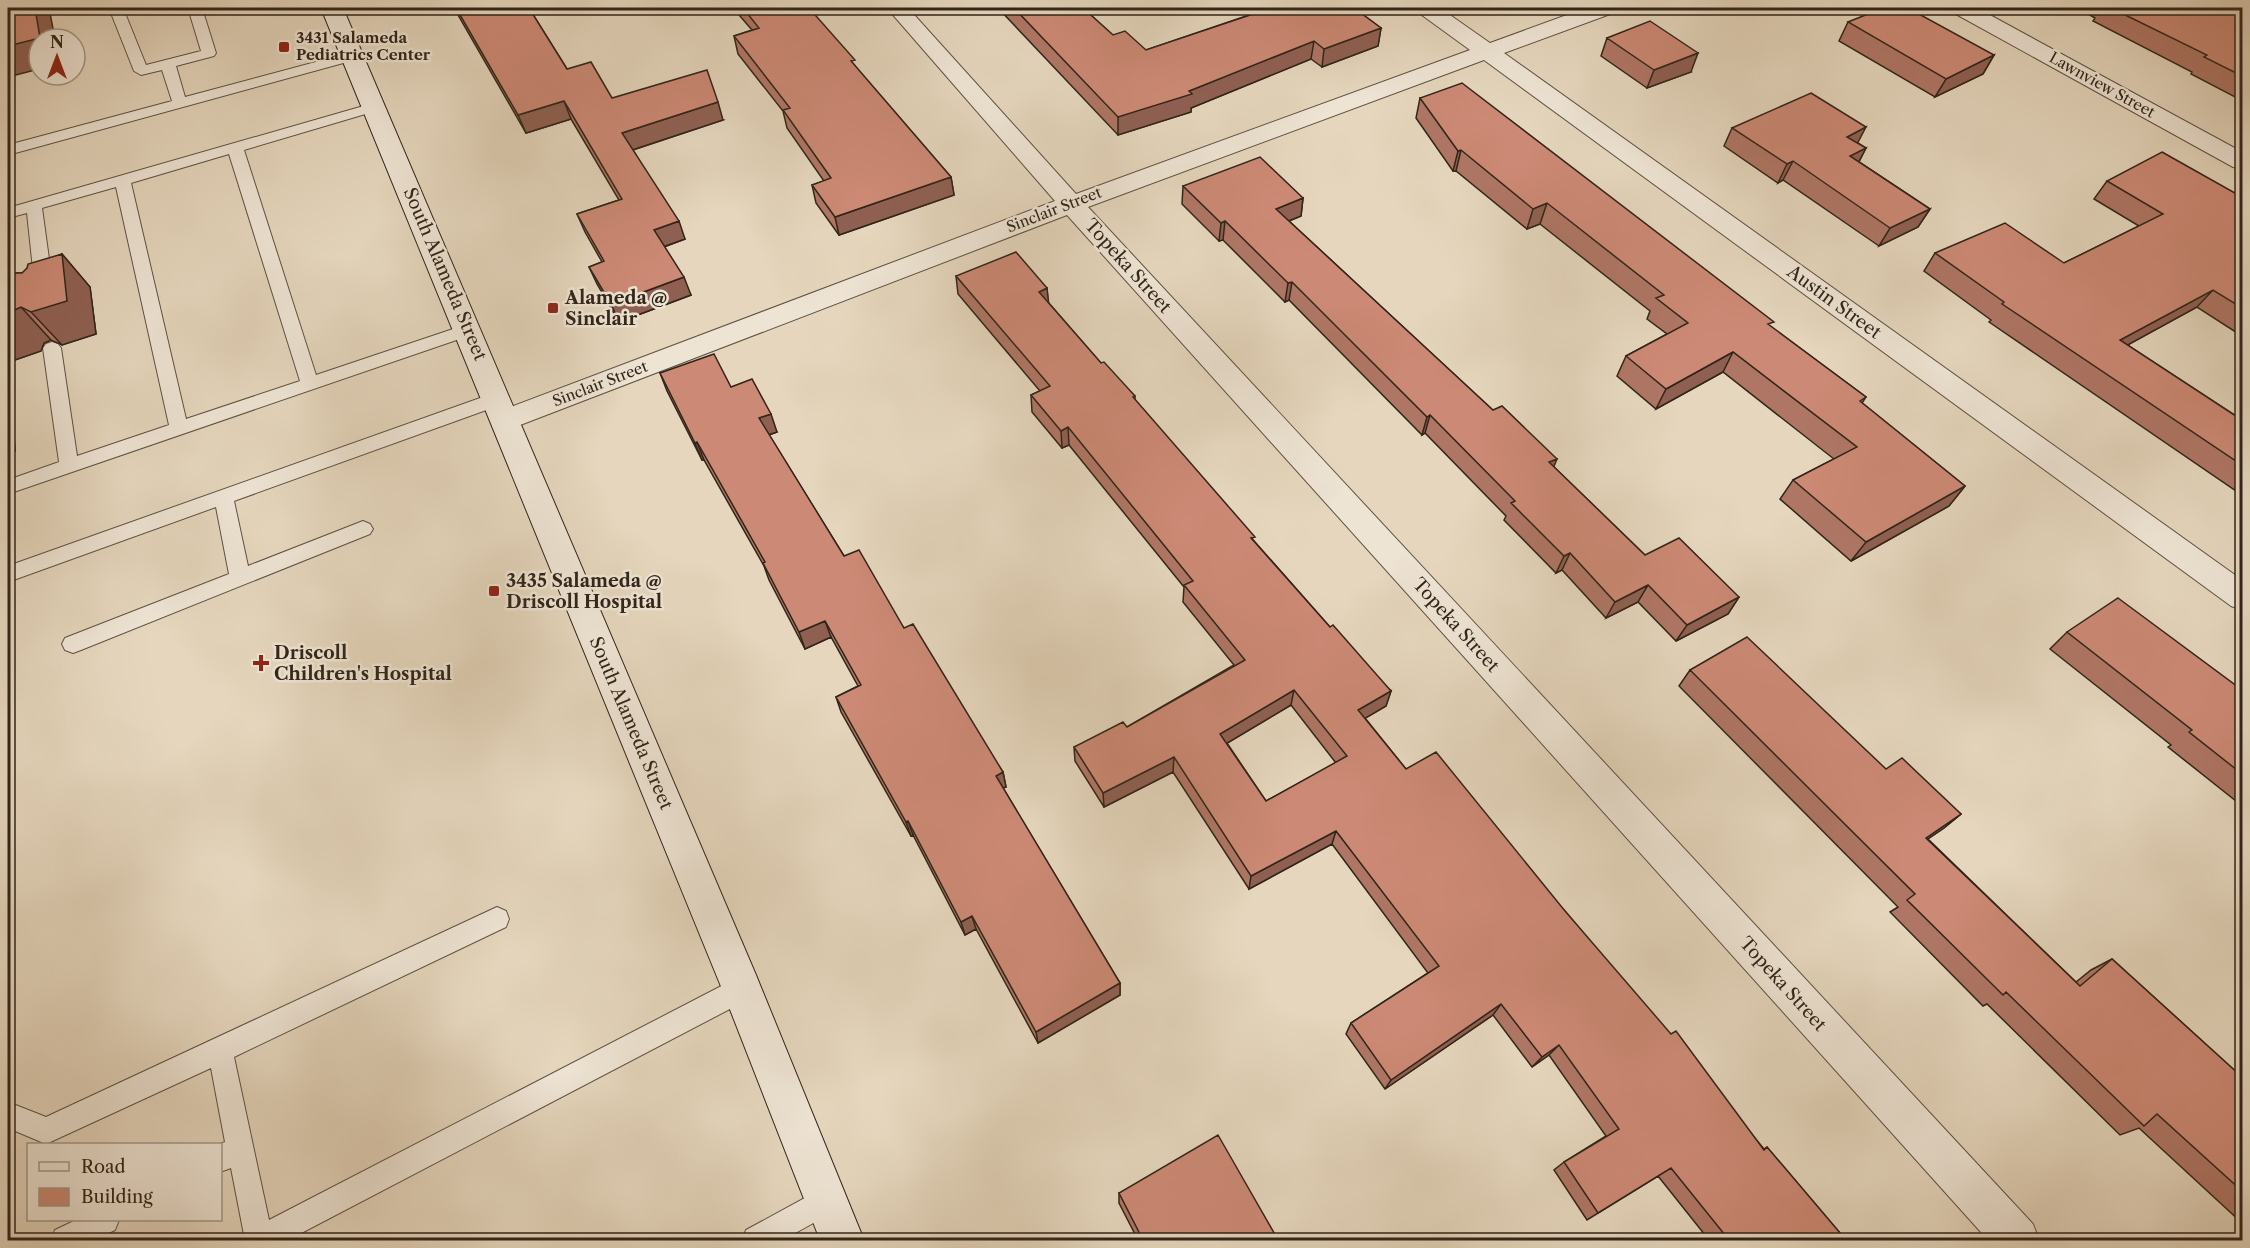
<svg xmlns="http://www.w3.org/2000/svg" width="2250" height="1248" font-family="'Libre Caslon Text',serif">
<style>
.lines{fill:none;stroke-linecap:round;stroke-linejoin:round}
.lane-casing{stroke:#5e5142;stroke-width:2}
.street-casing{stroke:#5e5142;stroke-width:2}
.secondary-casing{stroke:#312519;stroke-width:2}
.lane{fill:#eee4d4;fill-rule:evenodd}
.street{fill:#eee4d4;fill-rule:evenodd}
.secondary{fill:#eee4d4;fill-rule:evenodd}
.wall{fill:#af7665;stroke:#312519;stroke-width:1.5;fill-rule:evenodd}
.shaded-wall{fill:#8f6052;stroke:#312519;stroke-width:1.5}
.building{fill:#cc8975;stroke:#312519;stroke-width:1.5;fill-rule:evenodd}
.poi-dot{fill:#8f2418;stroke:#eee4d4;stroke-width:2}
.labels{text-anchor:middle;stroke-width:5;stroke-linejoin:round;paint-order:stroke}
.far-poi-label{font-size:15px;font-weight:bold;fill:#312519;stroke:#eee4d4;text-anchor:start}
.far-street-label{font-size:15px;fill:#312519;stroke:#eee4d4}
.street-label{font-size:18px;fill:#312519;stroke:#eee4d4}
.poi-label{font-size:18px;font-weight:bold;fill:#312519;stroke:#eee4d4;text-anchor:start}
</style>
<rect width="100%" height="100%" fill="#e5d6bd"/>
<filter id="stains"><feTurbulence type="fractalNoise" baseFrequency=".00333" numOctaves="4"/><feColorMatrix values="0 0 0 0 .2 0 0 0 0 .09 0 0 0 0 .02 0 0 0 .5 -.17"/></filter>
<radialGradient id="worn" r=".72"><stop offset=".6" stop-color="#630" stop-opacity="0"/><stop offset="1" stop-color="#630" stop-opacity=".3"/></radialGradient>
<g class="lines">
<defs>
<path id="lane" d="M109,8H123L146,65L201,51L188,8H202L216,53L214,56L176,66L185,97L353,52L360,56L358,59L8,155V145L172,101L162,70L141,75L134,71Z
M374,103L381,107L379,110L244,150L316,375L468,324L474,326L477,330L474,334L8,494V480L59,462L43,348L46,344L52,342L58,344L61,348L77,456L169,425L116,187L42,208L53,288L50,292H38L35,288L27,213L8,218V208ZM229,154L300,381L186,419L131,183Z
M497,392L503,394L506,399L503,404L234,501L248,566L363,521L370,524L373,529L370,534L81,650L73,653L65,650L62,644L65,638L229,574L216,507L8,582V566Z
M497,907L506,911L509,919L506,927L234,1057L269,1220L733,980L742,977L751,980L755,989L751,998L288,1240H245L231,1168L220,1172V1144L225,1142L211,1068L46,1144L8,1128V1102L46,1117Z
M825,1187L835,1191L839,1201L835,1211L783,1240H742L746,1230Z
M76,1220H119L115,1230L94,1240H51L55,1230Z"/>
<path id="street" d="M887,8H908L1076,194L1470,50L1419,13L1417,8H1440L1490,43L1586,8H1615L1613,13L1504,53L2242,580V610L2231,606L1484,60L1088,207L2033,1224L2039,1240H1988L1067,215L515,427L505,431L495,427L490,420L495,413L1055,201Z
M1952,8H1977L2242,152V169L2233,167L1954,13Z"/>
<path id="secondary" d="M321,8H343L756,975L864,1240H820L722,989Z"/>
</defs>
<!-- lane casing -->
<use href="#lane" class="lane-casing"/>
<!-- street casing -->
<use href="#street" class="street-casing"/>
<!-- secondary casing -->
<use href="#secondary" class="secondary-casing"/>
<!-- lane -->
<use href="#lane" class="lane"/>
<!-- street -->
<use href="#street" class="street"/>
<!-- secondary -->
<use href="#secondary" class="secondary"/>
</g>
<!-- wall -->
<path class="wall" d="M454,8H529L567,69L612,98L723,120L633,150L685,239L664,247L691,295L619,322L597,284L589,267L602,262L585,232L577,214L619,200L571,119L526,133Z
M733,8H809L856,67L951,177L954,195L839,235L816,203L812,185L824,181L787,128L783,111L738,54L734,36L752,30Z
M998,8H1083L1113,35L1146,50L1258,12L1253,8H1354L1381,28L1378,46L1322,67L1311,59L1191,108V112L1118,135Z
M2078,8H2242V93L2235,97L2191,74L2192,72L2093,21L2095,18Z
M1848,22L1994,55L1983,74L1935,97L1839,41Z
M1607,38L1691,72L1647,88L1601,56Z
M1420,98L1771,327L1866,397L1862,403L1965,486L1949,506L1851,561L1780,499L1793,480L1834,459L1723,372L1656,409L1617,376L1626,356L1667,334L1647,319L1650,311L1540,224L1527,229L1456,171H1453L1416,118Z
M1732,128L1858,143L1866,148L1859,162L1930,209L1918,227L1879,246L1783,180L1778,183L1724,146Z
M2107,181L2242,197V336L2197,307L2127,345L2242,420V495L1989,322L1991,320L1924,271L1935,253L2064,263L2139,226L2094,199Z
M1183,186L1303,198L1301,216L1289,221L1554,467L1645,555L1739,597L1728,614L1676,641L1638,602L1606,618L1562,570L1556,573L1504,520L1506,516L1425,433L1422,435L1289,300L1285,302L1223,240L1219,241L1182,204Z
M62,254L90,287L96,334L62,345L51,340L44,343L41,351L9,362L15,451L8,453L10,273H22Z
M956,276L1047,288L1048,302L1101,363L1135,396V400L1255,542L1330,627L1391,691L1386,706L1365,718L1406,769L1565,911L1764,1149L1767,1147L1846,1240H1709L1658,1176L1587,1220L1554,1170L1564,1162L1606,1136L1549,1055L1532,1067L1493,1015L1385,1089L1346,1034L1351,1023L1428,973L1332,844L1249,889L1173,772L1104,807L1075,761L1074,747L1127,727L1234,665L1183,602L1184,587L1069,445L1062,448L1032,412L1031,395L1040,391L958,294ZM1291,705L1336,763L1266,801L1227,743Z
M660,373L731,387L777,432L769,435L844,556L904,628L1003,772L1006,787L1003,788L1120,983V995L1038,1043L976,929L965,935L913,835L911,836L841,712L836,697L858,686L831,637L805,649L769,580L764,566L704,460H702L667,391Z
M2067,632L2242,690V804L2241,805L2168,747L2171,745L2050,649Z
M1690,670L1886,769L1961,814L1944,828L1928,839L2076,982L2091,970L2112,959L2242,1077V1223L2139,1128L2120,1135L1987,1004L1983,1006L1890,912L1898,907L1679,686Z
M1119,1193L1277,1238L1275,1240H1138L1119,1203Z"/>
<!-- shaded-wall -->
<path class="shaded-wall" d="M35,8H49L55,39H39V69L8,77V46Z
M1381,28L1378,46L1322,67L1324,49Z
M1314,41L1311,59L1191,108V112L1118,135V117L1189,91Z
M1698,53L1691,72L1647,88L1654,70Z
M1994,55L1983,74L1935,97L1946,79Z
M2242,87V93L2235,97Z
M564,101L571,119L526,133L518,115Z
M718,102L723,120L629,151L622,133Z
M1866,127L1856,146L1847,137Z
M1866,148L1856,167L1850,156Z
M1461,150L1456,171H1453L1458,151Z
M1793,161L1783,180L1778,183L1787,164Z
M951,177L954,195L839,235L835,217Z
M1303,198L1301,216L1274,227L1276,209Z
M1547,203L1540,224L1527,229L1533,209Z
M1930,209L1918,227L1879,246L1890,228Z
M679,221L685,239L660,248L654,230Z
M1225,221L1223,240L1219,241L1221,223Z
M62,254L90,287L96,334L62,345L31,312Z
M684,277L691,295L619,322L611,304Z
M1292,282L1289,300L1285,302L1288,283Z
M1047,288L1049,306L1039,292Z
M2213,290L2197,307L2104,358L2120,340Z
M21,307L51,340L44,343L41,351L9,362L15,451L8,453V320L14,310Z
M1733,352L1723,372L1656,409L1666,389Z
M771,414L777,432L765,436L759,418Z
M1430,415L1425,433L1422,435L1427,417Z
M1068,427L1069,445L1062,448L1061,431Z
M697,442L704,460H702L695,443Z
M1557,459L1550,476L1549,462Z
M1965,486L1949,506L1851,561L1866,542Z
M1570,553L1562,570L1556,573L1564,556Z
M1648,585L1638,602L1606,618L1615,602Z
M1739,597L1728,614L1676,641L1687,625Z
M825,621L831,637L805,649L799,632Z
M1294,690L1291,705L1219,748L1220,734Z
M1391,691L1386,706L1354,725L1358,710Z
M1174,757L1173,772L1104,807L1103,793Z
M1003,772L1006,787L998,790L996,776Z
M1961,814L1944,828L1910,851L1926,838Z
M908,821L913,835L911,836L906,822Z
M1336,831L1332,844L1249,889L1251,876Z
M972,916L976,929L965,935L961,922Z
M1120,983V995L1038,1043L1036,1032Z
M1501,1004L1493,1015L1385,1089L1391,1080Z
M1559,1045L1549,1055L1532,1067L1542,1057Z"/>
<!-- building -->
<path class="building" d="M8,8H35L40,38L8,46Z
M456,8H529L567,69L591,62L612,98L707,70L718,102L622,133L679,221L654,230L684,277L611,304L589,267L604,261L577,214L622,199L564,101L518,115Z
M743,8H809L855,60L851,61L951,177L835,217L812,185L831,178L783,110L790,108L734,36L759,28Z
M1014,8H1083L1113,35L1125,31L1146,50L1271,8H1354L1381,28L1324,49L1314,41L1189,91L1192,94L1118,117Z
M1883,8H1908L1994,55L1946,79L1848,22Z
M2111,8H2242V76L2204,57L2207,55Z
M1650,21L1698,53L1654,70L1607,38Z
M1462,83L1774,322L1768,324L1866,397L1860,401L1965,486L1866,542L1793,480L1857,447L1733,352L1666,389L1626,356L1688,323L1656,298L1664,295L1547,203L1533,209L1461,150L1458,151L1420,98Z
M1811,93L1866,127L1847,137L1866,148L1850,156L1930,209L1890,228L1793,161L1787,164L1732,128Z
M2162,152L2242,197V308L2213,290L2120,340L2242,420V465L2002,304L2004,302L1935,253L2005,223L2064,263L2163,214L2107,181Z
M1260,157L1303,198L1276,209L1493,410L1502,406L1557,459L1549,462L1645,555L1679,538L1739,597L1687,625L1648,585L1615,602L1570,553L1564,556L1511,503L1515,501L1430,415L1427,417L1292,282L1288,283L1225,221L1221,223L1183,186Z
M1016,252L1047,288L1039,292L1101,363L1104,362L1135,396L1133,397L1255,537L1251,538L1330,627L1333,625L1391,691L1358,710L1406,769L1436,752L1565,911L1671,1034L1676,1031L1764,1150L1767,1147L1846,1240H1729L1671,1168L1598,1213L1564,1162L1619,1129L1559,1045L1542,1057L1501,1004L1391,1080L1351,1023L1439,966L1336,831L1251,876L1174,757L1103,793L1074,747L1123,722L1127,727L1245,660L1184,585L1193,581L1068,427L1061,431L1031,395L1050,386L956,276ZM1294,690L1347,756L1266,801L1220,734Z
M62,254L67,301L31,312L21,307L14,310L10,319L8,320V271L10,273H22L27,268L28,264Z
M714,354L731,387L752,379L771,414L759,418L844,556L859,550L904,628L913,624L1003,772L996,776L1120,983L1036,1032L972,916L961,922L908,821L906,822L836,697L861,685L825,621L799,632L763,563L765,562L697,442L695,443L660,373Z
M2118,598L2242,690V774L2189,732L2192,730L2067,632Z
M1747,637L1886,769L1902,758L1961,814L1926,838L2080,986L2112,959L2242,1077V1191L2157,1114L2144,1126L2006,992L2003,995L1907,900L1915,894L1690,670Z
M1218,1135L1277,1238L1273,1240H1143L1119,1193Z"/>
<!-- markers -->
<g class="poi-dot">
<rect x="278" y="41" width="12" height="12" rx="3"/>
<rect x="547" y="302" width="12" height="12" rx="3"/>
<rect x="488" y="585" width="12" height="12" rx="3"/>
<path d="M258 654h6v6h6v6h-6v6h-6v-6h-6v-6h6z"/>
</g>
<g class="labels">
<!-- far-poi labels -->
<g class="far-poi-label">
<text x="296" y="43">3431 Salameda<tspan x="296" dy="17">Pediatrics Center</tspan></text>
</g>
<!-- far-street labels -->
<g class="far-street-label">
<text transform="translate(2102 85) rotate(29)" y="5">Lawnview Street</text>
<text transform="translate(1054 210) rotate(-21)" y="5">Sinclair Street</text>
<text transform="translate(600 384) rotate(-21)" y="5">Sinclair Street</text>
</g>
<!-- street labels -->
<g class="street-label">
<text transform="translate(1128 266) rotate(48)" y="6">Topeka Street</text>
<text transform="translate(445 274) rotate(67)" y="6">South Alameda Street</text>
<text transform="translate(1834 302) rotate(36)" y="6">Austin Street</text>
<text transform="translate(1456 625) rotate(48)" y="6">Topeka Street</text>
<text transform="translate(631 723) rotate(67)" y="6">South Alameda Street</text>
<text transform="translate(1783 984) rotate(48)" y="6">Topeka Street</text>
</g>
<!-- poi labels -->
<g class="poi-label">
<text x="565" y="304">Alameda @<tspan x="565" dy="21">Sinclair</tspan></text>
<text x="506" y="587">3435 Salameda @<tspan x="506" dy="21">Driscoll Hospital</tspan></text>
<text x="274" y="659">Driscoll<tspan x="274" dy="21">Children's Hospital</tspan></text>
</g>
</g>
<!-- margin -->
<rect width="2250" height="1248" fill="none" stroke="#e5d6bd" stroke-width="30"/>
<rect x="9" y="9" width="2232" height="1230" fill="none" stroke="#312519" stroke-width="3"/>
<rect x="15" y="15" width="2220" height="1218" fill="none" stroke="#312519" stroke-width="1.5"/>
<!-- legend -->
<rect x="27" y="1143" width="195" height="78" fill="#eee4d4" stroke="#a29889" stroke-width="1.5"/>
<rect x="39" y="1162" width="30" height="9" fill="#eee4d4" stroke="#a29889" stroke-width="1.5"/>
<text x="81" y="1173" font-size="18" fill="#312519">Road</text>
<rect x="39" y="1188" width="30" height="18" fill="#cc8975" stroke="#a29889" stroke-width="1.5"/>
<text x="81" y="1203" font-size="18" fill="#312519">Building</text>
<!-- north arrow -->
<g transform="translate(57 57)"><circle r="28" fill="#eee4d4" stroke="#a29889" stroke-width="1.5"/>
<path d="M0-4.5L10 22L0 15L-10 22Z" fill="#8f2418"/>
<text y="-9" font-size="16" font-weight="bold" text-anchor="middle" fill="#312519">N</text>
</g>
<rect width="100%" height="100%" filter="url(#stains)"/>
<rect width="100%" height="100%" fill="url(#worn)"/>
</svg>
